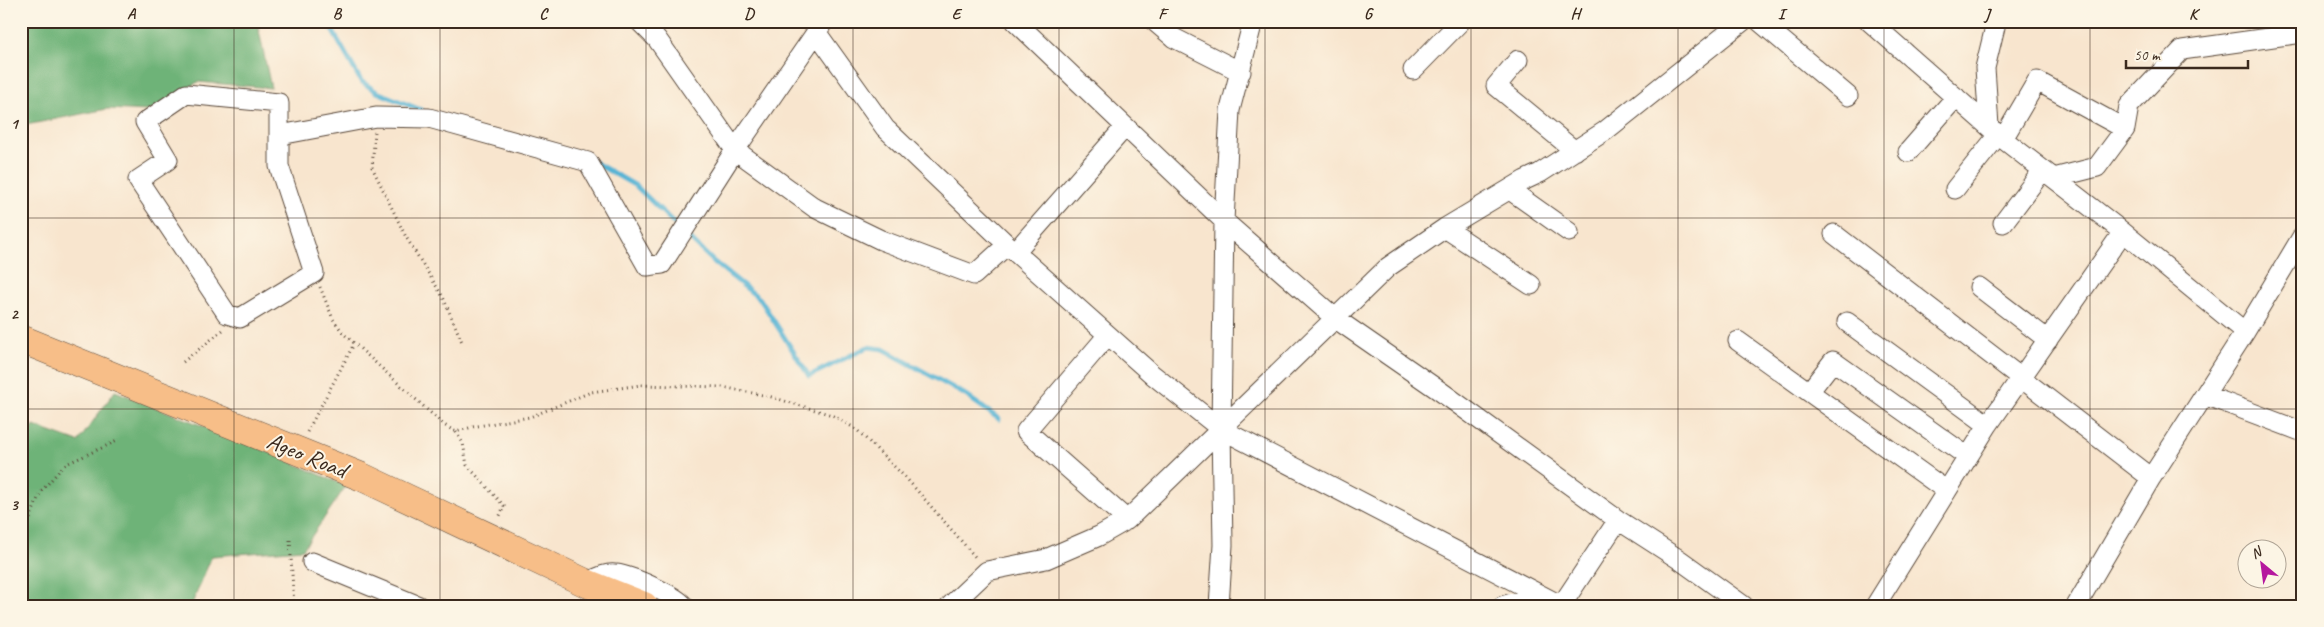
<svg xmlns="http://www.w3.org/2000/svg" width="2324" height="627" font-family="Caveat,sans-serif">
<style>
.forest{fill:#6eb378;stroke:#546e4b}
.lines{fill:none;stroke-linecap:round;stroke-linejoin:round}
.stream{stroke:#56b4d4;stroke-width:5}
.minor-casing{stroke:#574638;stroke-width:21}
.highway-casing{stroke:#574638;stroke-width:29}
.path{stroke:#574638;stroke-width:3;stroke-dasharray:1 4;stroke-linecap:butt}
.minor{stroke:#fff;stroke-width:19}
.highway{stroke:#f7be88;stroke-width:28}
.grid{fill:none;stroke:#3b2a1e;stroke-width:1;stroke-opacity:0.55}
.labels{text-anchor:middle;stroke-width:4;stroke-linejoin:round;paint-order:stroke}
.street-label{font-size:24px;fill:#3b2a1e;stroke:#fcf5e5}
.neatline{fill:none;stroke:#3b2a1e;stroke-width:2}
.grid-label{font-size:16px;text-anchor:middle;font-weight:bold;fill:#3b2a1e}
</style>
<rect width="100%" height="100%" fill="#fcf5e5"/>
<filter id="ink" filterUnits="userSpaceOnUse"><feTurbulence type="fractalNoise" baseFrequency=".02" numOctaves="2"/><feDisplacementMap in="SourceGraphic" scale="10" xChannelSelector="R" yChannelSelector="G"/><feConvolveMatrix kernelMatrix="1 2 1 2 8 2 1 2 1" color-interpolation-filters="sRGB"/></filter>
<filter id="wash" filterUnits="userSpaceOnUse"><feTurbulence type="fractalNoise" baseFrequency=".0096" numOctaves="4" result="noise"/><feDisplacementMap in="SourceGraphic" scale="20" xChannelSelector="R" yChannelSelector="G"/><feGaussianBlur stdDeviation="1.12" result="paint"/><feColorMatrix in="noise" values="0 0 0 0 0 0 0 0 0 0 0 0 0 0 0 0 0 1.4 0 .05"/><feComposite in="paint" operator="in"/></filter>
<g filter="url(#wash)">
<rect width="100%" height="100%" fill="#f8e5ce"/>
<!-- forest -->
<path class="forest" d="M21,21H257L271,88L198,82L149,111L107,109L21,126Z
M115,391L266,451L346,486L303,549L212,556L191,606H21V445L34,426L78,442Z"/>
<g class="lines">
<!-- stream -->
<path class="stream" d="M327,21L361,81L377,92L421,110
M594,162L636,186L679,228
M685,234L714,262L760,299L809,376L868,347L883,349L964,394L999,419"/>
</g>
</g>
<g filter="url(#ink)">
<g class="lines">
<defs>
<path id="minor" d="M639,21L657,39L735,150L815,208L881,240L974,275L1007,245
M1015,21L1224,221L1336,319L1440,391L1618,520L1680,560L1744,606
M1154,21L1174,38L1241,72
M1759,21L1848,96
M1869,21L2003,139L2123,232L2245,332
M817,33L885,128L1015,252L1153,375L1221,429L1562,606
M1518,60L1496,86L1575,151
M1413,70L1461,21
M186,94L279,103V166L314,273L240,318L227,314L138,180L168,160L145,122Z
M1989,126L1985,68L1995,27
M2125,129L2129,106L2182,50L2303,33
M280,135L376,117L429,118L588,162L647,266L662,264L735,150L824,21
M2003,139L2037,81L2125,129L2097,167L2054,178
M1908,152L1956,97
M1955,189L1998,135
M1510,190L1569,232
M2003,223L2043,170
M1445,228L1531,285
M1834,234L2151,478
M1015,252L1125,127
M1979,287L2048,340
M1847,322L1988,425
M1108,335L1026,431L1127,520
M1738,341L1947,491
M1809,392L1833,361L1968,457
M2205,395L2303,432
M312,562L419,606
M586,583C595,579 606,572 616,574C631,576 676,595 684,606
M950,606L987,571L1046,559L1099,536L1127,520L1221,429L1224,221L1230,110L1253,21
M1219,606L1223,545L1221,429L1388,267L1445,228L1525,180L1540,173L1605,131L1743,21
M1502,606L1540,595
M1561,606L1618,520
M1875,606L1988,425L2123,232
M2076,606L2151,478L2245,332L2303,235"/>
<path id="highway" d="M21,339L362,477L586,583L644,606"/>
</defs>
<!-- minor casing -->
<use href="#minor" class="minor-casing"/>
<!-- highway casing -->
<use href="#highway" class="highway-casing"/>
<!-- path -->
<path class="path" d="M375,132L372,167L406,237L443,297L462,342
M320,287L333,319L344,334L444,425L456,432L472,427L530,417L591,392L641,385L722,387L768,396L832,415L856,429L907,479L977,559
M183,362L223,330
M307,432L354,344
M456,432L463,443L467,465L504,506L499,518
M290,540L294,606
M21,542L40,493L64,465L117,441"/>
<!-- minor -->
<use href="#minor" class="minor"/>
<!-- highway -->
<use href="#highway" class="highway"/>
</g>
</g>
<!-- grid -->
<path class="grid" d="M234,21V606M440,21V606M646,21V606M853,21V606M1059,21V606M1265,21V606M1471,21V606M1678,21V606M1884,21V606M2090,21V606M21,218H2303M21,409H2303"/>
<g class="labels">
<!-- street labels -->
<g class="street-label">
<text transform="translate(307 455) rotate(22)" y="8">Ageo Road</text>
</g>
</g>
<!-- margin -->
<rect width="2324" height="627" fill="none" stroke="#fcf5e5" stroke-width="55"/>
<!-- north arrow -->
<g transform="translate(2262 564) rotate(331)"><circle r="24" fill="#fcf5e5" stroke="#afa495"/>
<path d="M0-4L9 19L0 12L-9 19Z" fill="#b5179e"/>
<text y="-8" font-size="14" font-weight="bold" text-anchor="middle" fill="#3b2a1e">N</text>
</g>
<!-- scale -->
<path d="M2126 60v8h122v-8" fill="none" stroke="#3b2a1e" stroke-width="2.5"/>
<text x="2134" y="60" font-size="15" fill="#3b2a1e" stroke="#fcf5e5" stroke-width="4" paint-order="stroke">50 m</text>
<rect x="28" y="28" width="2268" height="572" class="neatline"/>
<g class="grid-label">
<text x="131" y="19">A</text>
<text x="337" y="19">B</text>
<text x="543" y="19">C</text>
<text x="749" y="19">D</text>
<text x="956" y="19">E</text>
<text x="1162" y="19">F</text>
<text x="1368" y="19">G</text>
<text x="1575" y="19">H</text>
<text x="1781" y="19">I</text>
<text x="1987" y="19">J</text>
<text x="2193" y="19">K</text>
<text x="14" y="129">1</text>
<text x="14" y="319">2</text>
<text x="14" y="510">3</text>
</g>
</svg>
